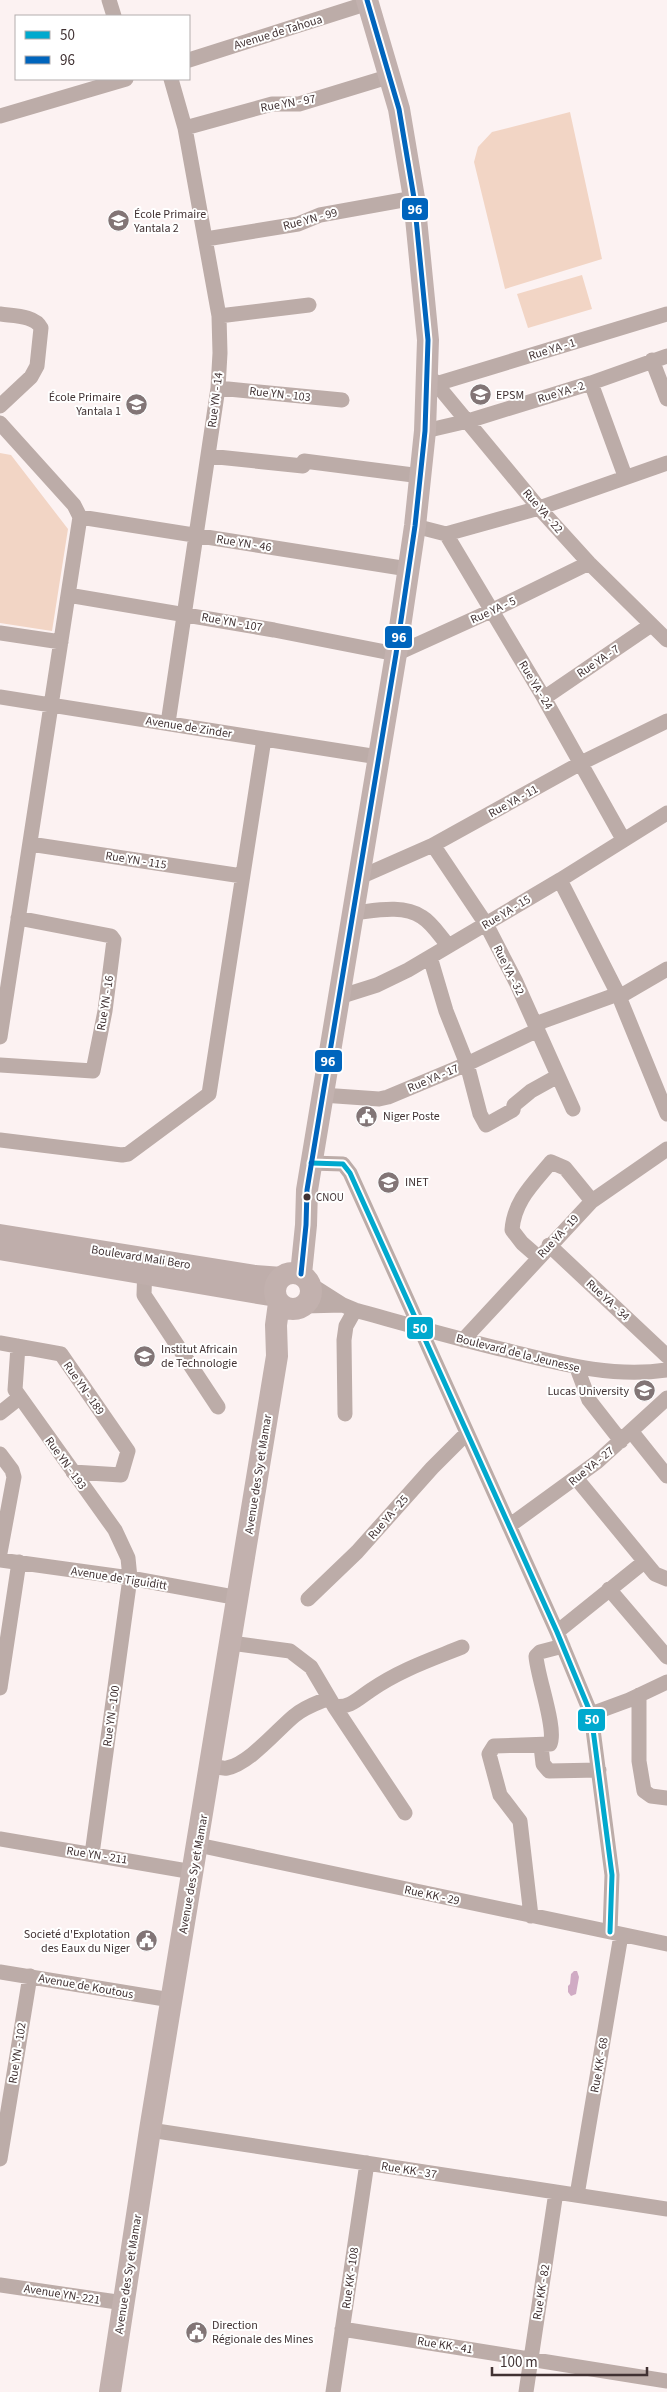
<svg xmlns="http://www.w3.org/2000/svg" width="667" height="2392" font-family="'Source Sans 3',sans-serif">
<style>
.green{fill:#f2d5c5}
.water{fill:#d0abc4}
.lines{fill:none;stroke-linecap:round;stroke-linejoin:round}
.minor{stroke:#bcaca8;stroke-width:15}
.major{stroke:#bfaeab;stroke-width:20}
.highway{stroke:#c2b1ae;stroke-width:22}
.bus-1-casing{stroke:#fff;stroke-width:9}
.bus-2-casing{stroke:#fff;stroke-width:9}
.bus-1{stroke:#00a9ce;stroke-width:5}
.bus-2{stroke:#0065bd;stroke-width:5}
.bus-dot{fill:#413233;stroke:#fff;stroke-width:2}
.labels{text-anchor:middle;stroke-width:4;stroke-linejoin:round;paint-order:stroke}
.bus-label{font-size:11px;fill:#413233;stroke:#fff;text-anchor:start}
.street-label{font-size:12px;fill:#413233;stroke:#fff}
.poi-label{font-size:12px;fill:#413233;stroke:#fff;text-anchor:start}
.line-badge{stroke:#fff;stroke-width:2}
.badge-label{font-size:14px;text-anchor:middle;font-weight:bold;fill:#fff}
</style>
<rect width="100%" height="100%" fill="#fcf2f2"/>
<!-- green -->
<path class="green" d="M570,112L602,259L505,289L474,162L478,147L492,132Z
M582,275L592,309L528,328L517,294Z
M0,453L11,455L68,529L52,631L0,623Z"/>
<!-- water -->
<path class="water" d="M574,1971H577L579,1977L576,1994L571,1996L568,1992V1986L570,1984L571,1974Z"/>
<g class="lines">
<!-- minor -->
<path class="minor" d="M109,0L114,16
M189,60L368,3
M0,116L126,79
M185,128L272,104H299L391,76
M206,239L298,224L320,215L414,198
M0,314C12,316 35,315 41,328L37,366L31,377L0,406
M219,316L309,305
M652,360L667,399
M428,374L539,508L589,563L667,640
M591,383L625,476
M436,384L667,314
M218,388L342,400
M0,423L74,505L80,517L0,1037
M425,431L468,421L591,383L667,356
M208,456L303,466
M304,461L421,476
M80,517L408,569
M415,526L446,534L539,508L667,463
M446,534L544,698L623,839
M68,595L274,630L396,654L491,611L589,563
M0,633L61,642
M0,697L378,757
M544,698L651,625
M168,723L218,388L220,353L219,316L185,128L171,79
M30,844L242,876
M433,845L486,924L516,982L573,1109
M358,878L433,845L581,763L667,721
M560,880L618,994L667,1114
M353,913C374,911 402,904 422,917C432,923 440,936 448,945
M430,957L446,1011L467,1064L480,1114L486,1125L513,1110L514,1105L531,1091L558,1076
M339,997L377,985L408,970L560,880L667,813
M619,997L667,969
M535,1024L618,994
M0,1065L93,1071L105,1011L114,940L111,936L18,918
M322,1095L379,1099L388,1097L467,1064L538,1030
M0,1140L122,1155L128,1154L209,1094L264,739
M311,1163L343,1164L350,1173L557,1632L591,1714L612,1875L610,1932
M549,1245L667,1356
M538,1257L522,1243L512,1230C514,1201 533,1184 551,1162L565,1168L592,1201
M145,1264L144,1295L218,1407
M310,1284L343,1305L355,1310C406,1324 458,1339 509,1351C562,1364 612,1378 667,1370
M304,1306L343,1305
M463,1340L592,1201L667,1149
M0,1343L61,1354L128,1451L121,1475L73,1472
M18,1346L15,1390L115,1530L128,1558L130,1578L92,1854
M577,1368L589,1400L621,1441
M0,1413L19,1398
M345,1414L344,1340L346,1326L355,1310
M631,1431L667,1476
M0,1454L12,1470L14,1477L0,1553
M576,1478L655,1574L667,1579
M509,1526L597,1462L667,1398
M0,1560L130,1578L239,1598
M609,1589L667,1657
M308,1599L357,1552L432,1468L466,1434
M557,1632L644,1562
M231,1643L290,1651L311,1667L334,1706C349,1709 359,1698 371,1690C400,1670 430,1660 462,1647
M0,1688L19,1562
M639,1695V1761L644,1791L651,1796L667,1798
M334,1706L405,1813
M591,1714L629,1700L667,1682
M541,1746L543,1764L549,1771L599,1770
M212,1765C216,1766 221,1769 227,1768C249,1764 277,1730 294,1716C304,1707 317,1703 329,1698
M0,1839L193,1872
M198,1845L667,1944
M531,1916L520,1821L500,1795L489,1754L494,1746L550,1744C557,1729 537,1676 536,1656L540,1652L563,1646
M0,1972L171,2000
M150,2130L667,2209
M0,2159L30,1976
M577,2195L621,1935
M0,2285L124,2303
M342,2329L667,2381
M333,2392L367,2163
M526,2392L556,2192"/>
<!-- major -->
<path class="major" d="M0,1234L255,1275L282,1277
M0,1250L276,1297"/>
<!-- highway -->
<path class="highway" d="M275 1291a18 18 0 1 1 36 0a18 18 0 1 1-36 0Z
M301,1274L306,1225L307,1190L396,654L415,526L425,431L428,340L414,198L399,109L367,0
M110,2392L150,2130L277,1356L276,1325L279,1303"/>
<defs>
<path id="bus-1" d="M311,1163L343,1164L350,1173L557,1632L591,1714L612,1875L610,1932"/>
<path id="bus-2" d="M301,1274L306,1225L307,1190L396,654L415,526L425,431L428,340L414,198L399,109L367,0"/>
</defs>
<!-- bus-1 casing -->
<use href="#bus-1" class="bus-1-casing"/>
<!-- bus-2 casing -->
<use href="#bus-2" class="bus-2-casing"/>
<!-- bus-1 -->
<use href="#bus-1" class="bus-1"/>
<!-- bus-2 -->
<use href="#bus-2" class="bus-2"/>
</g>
<!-- icons -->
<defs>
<symbol id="school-disc" viewBox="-11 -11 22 22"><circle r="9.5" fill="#827576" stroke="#fff"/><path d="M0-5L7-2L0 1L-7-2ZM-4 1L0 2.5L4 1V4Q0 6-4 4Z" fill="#fff"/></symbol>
<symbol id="university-disc" viewBox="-11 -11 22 22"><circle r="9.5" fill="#827576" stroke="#fff"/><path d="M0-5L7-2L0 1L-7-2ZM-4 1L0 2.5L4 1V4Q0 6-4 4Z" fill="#fff"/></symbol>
<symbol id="civic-disc" viewBox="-11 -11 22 22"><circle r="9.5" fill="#827576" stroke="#fff"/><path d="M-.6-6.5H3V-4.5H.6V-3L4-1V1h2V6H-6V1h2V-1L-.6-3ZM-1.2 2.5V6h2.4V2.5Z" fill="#fff"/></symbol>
</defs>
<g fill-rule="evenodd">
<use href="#school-disc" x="106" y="208" width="25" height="25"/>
<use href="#university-disc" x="468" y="382" width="25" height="25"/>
<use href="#school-disc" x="124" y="392" width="25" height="25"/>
<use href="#civic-disc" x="354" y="1104" width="25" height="25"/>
<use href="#university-disc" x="376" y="1170" width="25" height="25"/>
<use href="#university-disc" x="132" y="1344" width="25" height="25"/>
<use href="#university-disc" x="632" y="1378" width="25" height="25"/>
<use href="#civic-disc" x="134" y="1928" width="25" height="25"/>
<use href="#civic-disc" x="184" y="2320" width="25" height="25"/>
</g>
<!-- markers -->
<circle class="bus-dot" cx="307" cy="1197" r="4.5"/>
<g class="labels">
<!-- bus labels -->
<g class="bus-label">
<text x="316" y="1201">CNOU</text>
</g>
<!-- street labels -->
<g class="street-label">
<text transform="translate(278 32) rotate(-17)" y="4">Avenue de Tahoua</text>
<text transform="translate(288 103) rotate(-10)" y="4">Rue YN - 97</text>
<text transform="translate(310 219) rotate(-15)" y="4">Rue YN - 99</text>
<text transform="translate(552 349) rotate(-17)" y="4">Rue YA - 1</text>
<text transform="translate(561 392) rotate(-17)" y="4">Rue YA - 2</text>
<text transform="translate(280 394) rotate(6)" y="4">Rue YN - 103</text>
<text transform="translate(215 400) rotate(-83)" y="4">Rue YN - 14</text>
<text transform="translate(543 511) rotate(49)" y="4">Rue YA - 22</text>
<text transform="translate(244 543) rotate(9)" y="4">Rue YN - 46</text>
<text transform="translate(493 610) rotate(-25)" y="4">Rue YA - 5</text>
<text transform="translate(232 622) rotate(10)" y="4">Rue YN - 107</text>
<text transform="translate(598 661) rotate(-34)" y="4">Rue YA - 7</text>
<text transform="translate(536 685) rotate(59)" y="4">Rue YA - 24</text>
<text transform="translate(189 727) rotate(9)" y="4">Avenue de Zinder</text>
<text transform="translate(513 801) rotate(-29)" y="4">Rue YA - 11</text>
<text transform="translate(136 860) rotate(9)" y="4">Rue YN - 115</text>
<text transform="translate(506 912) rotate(-31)" y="4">Rue YA - 15</text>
<text transform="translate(509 970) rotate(63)" y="4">Rue YA - 32</text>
<text transform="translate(105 1003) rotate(-81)" y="4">Rue YN - 16</text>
<text transform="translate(433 1078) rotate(-23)" y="4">Rue YA - 17</text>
<text transform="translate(558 1236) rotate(-47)" y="4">Rue YA - 19</text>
<text transform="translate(141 1257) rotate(9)" y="4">Boulevard Mali Bero</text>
<text transform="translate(608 1300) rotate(43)" y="4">Rue YA - 34</text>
<text transform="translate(518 1353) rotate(14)" y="4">Boulevard de la Jeunesse</text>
<text transform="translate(84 1388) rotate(55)" y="4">Rue YN - 189</text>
<text transform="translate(66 1463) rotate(54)" y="4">Rue YN - 193</text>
<text transform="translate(591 1466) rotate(-39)" y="4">Rue YA - 27</text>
<text transform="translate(258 1474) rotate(-81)" y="4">Avenue des Sy et Mamar</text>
<text transform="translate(388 1517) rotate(-49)" y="4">Rue YA - 25</text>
<text transform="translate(119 1578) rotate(9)" y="4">Avenue de Tiguiditt</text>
<text transform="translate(111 1716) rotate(-82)" y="4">Rue YN - 100</text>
<text transform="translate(97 1855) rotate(9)" y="4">Rue YN - 211</text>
<text transform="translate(193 1874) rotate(-80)" y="4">Avenue des Sy et Mamar</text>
<text transform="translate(432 1895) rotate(12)" y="4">Rue KK - 29</text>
<text transform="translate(86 1986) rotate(10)" y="4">Avenue de Koutous</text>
<text transform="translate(17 2053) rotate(-81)" y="4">Rue YN - 102</text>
<text transform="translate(599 2065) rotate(-80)" y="4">Rue KK - 68</text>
<text transform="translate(409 2170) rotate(9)" y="4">Rue KK - 37</text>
<text transform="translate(128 2274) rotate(-81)" y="4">Avenue des Sy et Mamar</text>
<text transform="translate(350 2278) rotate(-82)" y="4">Rue KK - 108</text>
<text transform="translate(541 2292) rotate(-81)" y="4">Rue KK - 82</text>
<text transform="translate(62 2294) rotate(9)" y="4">Avenue YN- 221</text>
<text transform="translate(445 2345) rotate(9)" y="4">Rue KK - 41</text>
</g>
<!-- poi labels -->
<g class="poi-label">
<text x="134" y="218">École Primaire<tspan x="134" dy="14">Yantala 2</tspan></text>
<text x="496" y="399">EPSM</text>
<text x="121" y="401" text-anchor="end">École Primaire<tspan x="121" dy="14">Yantala 1</tspan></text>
<text x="383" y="1120">Niger Poste</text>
<text x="405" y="1186">INET</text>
<text x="161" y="1353">Institut Africain<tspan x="161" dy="14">de Technologie</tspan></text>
<text x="629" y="1395" text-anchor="end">Lucas University</text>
<text x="130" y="1938" text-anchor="end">Societé d'Explotation<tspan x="130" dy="14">des Eaux du Niger</tspan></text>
<text x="212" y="2329">Direction<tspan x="212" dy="14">Régionale des Mines</tspan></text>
</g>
</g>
<g class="line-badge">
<rect x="401" y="197" width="28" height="24" rx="5" fill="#0065bd"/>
<rect x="384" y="625" width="29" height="24" rx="5" fill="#0065bd"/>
<rect x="314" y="1049" width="29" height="24" rx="5" fill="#0065bd"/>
<rect x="406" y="1316" width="28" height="24" rx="5" fill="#00a9ce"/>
<rect x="577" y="1708" width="29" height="24" rx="5" fill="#00a9ce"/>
</g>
<g class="badge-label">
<text x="415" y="214">96</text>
<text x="399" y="642">96</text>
<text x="328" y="1066">96</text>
<text x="420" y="1333">50</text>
<text x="592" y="1724">50</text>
</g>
<!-- legend -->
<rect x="15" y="15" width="175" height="65" fill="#ffffff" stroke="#b3adad"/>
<rect x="25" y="31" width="25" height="8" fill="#00a9ce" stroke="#b3adad"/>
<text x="60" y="40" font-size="15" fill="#413233">50</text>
<rect x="25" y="56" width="25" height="8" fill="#0065bd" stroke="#b3adad"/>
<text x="60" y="65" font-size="15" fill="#413233">96</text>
<!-- scale -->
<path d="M492 2367v8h155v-8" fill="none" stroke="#413233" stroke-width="2.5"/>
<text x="500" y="2367" font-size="15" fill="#413233" stroke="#ffffff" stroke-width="4" paint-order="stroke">100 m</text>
</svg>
